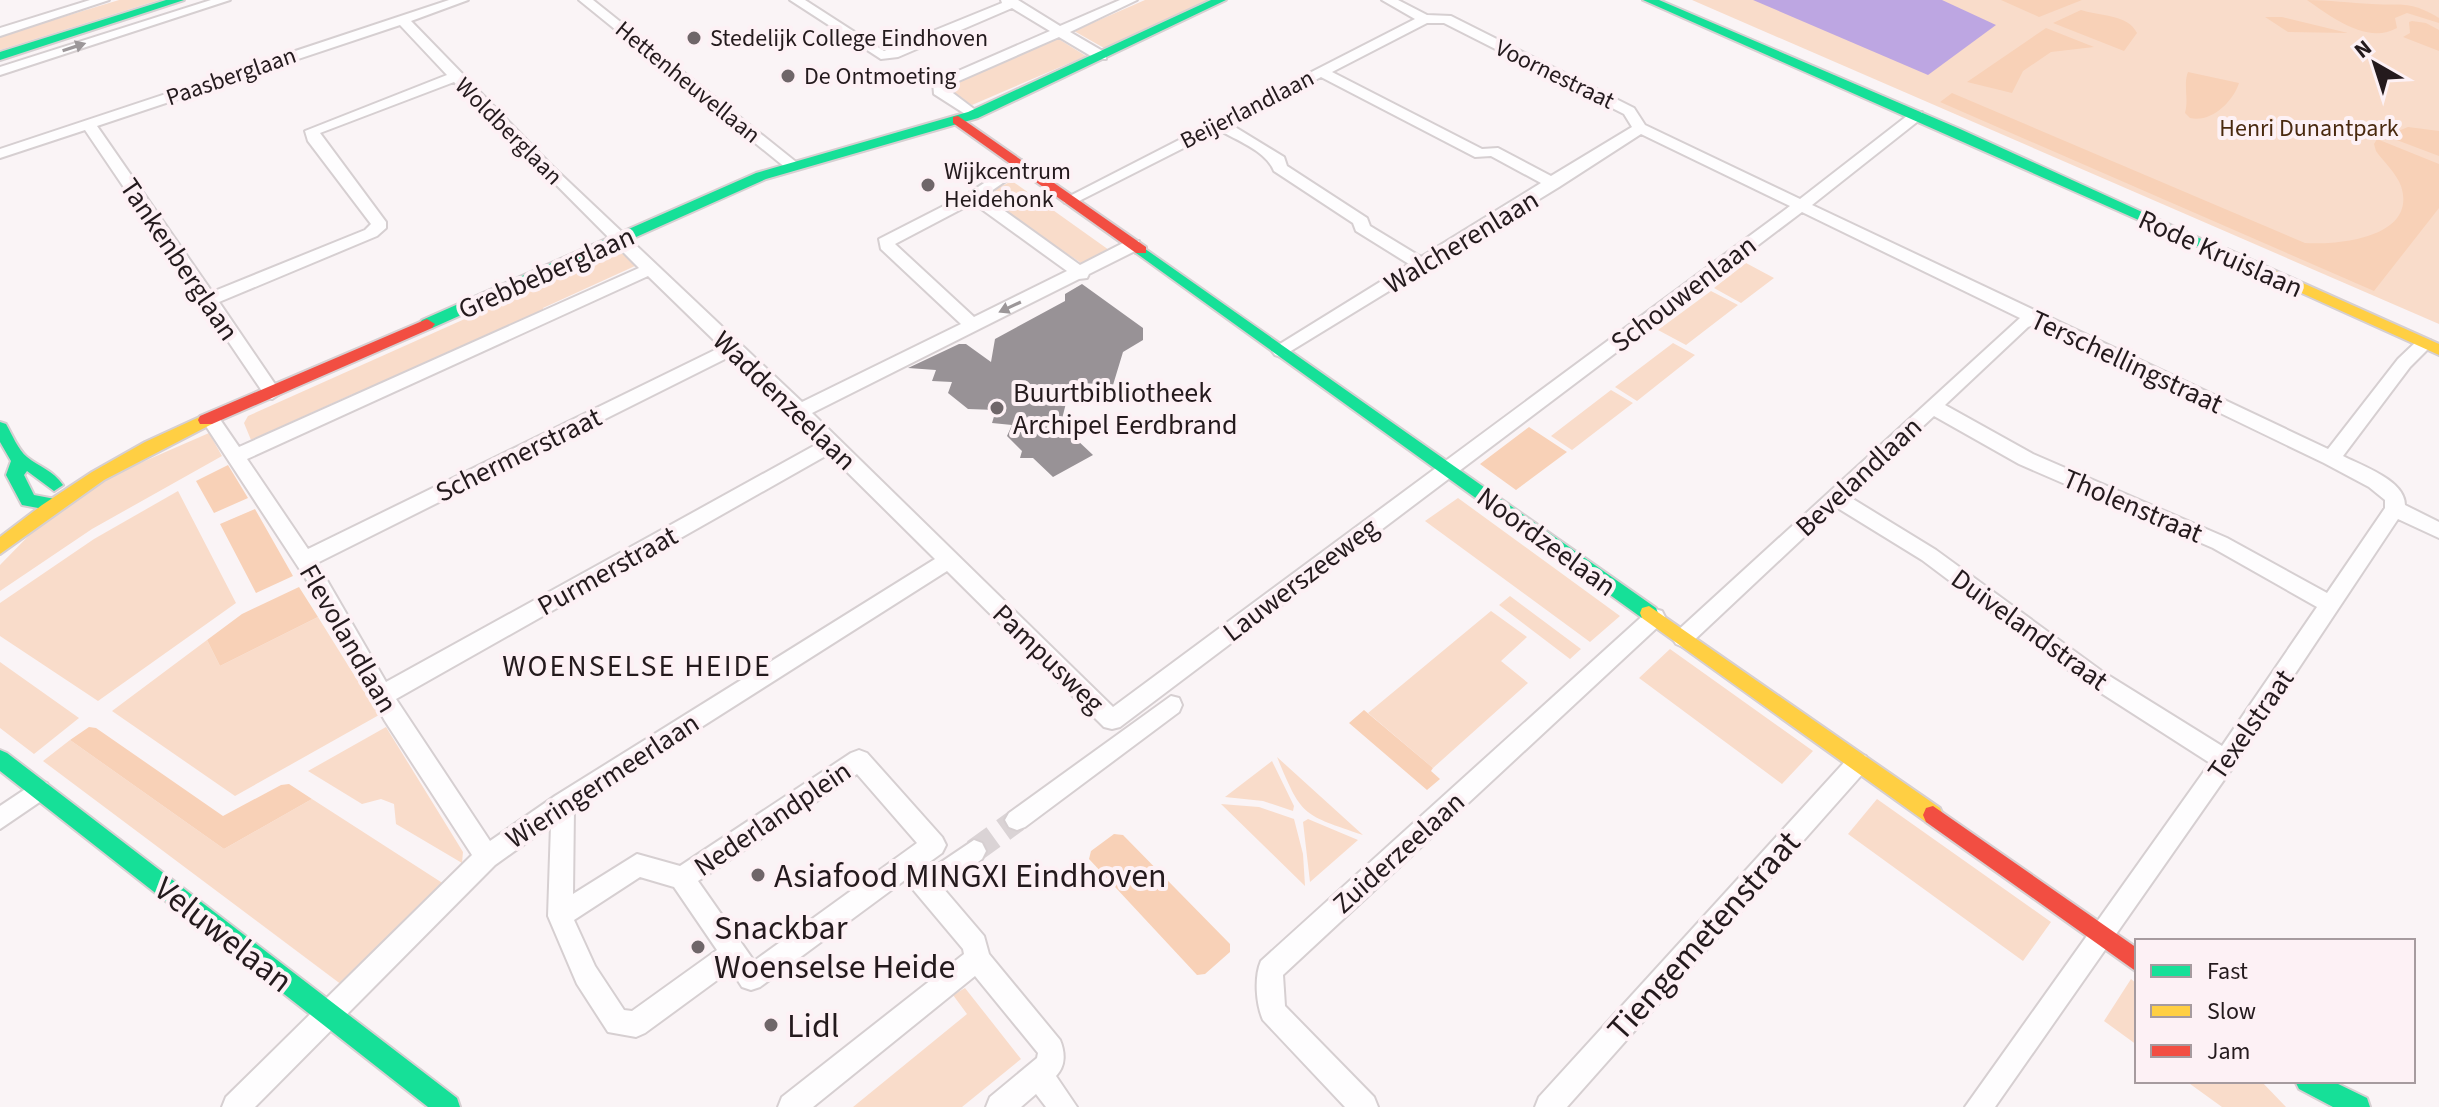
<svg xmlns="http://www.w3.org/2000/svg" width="2439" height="1107" font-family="'Source Sans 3',sans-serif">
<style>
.green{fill:#f9dcca}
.forest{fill:#f8d1b7}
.water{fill:#bda6e2}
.building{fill:#989296}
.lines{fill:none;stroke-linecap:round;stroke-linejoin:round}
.street-tunnel{stroke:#dad3d5;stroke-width:24;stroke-dasharray:24 12;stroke-linecap:butt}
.street-casing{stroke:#d6cfd1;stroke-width:4}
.fast-casing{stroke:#d6cfd1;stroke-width:4}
.slow-casing{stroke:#d6cfd1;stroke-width:4}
.jam-casing{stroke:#d6cfd1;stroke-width:4}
.street{fill:#fefdfe;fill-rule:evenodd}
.fast{fill:#16e098;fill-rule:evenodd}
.slow{fill:#ffcf43;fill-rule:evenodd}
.jam{fill:#f24e42;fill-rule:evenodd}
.oneway{fill:#9c9799}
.poi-dot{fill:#6f6669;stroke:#fdf1f5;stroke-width:3}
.labels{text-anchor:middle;stroke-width:8;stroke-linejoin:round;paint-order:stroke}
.far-poi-label{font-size:24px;fill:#241a1d;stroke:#fdf1f5;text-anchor:start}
.far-street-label{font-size:24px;fill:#241a1d;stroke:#fdf1f5}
.far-park-label{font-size:24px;fill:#49290e;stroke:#fdf1f5}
.street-label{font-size:28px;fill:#241a1d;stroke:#fdf1f5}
.poi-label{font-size:28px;fill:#241a1d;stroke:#fdf1f5;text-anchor:start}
.neighbourhood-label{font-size:30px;letter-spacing:2px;fill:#241a1d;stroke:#fdf1f5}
.near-poi-label{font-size:34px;fill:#241a1d;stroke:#fdf1f5;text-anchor:start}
.near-street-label{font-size:34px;fill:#241a1d;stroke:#fdf1f5}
</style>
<rect width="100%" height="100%" fill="#faf4f6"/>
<!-- green -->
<path class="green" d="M119,0H159L0,50V36Z
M1145,0H1211L1104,48L1074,31Z
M1692,0H2439V324Z
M1057,38L1086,56L972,105L944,89Z
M1012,181L1109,250L1081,263L981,196Z
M619,250L635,266L543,308L544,314L357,399L353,394L251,440L244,423L248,416Z
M1746,263L1774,278L1741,303L1714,288Z
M1711,291L1738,305L1686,345L1658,330Z
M1673,343L1695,355L1637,401L1615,387Z
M1611,390L1633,403L1572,450L1551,436Z
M209,433L222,456L92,529L0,591V565L50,514L115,474Z
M178,491L236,603L98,701L0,636V603L94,539Z
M1458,498L1620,616L1590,642L1425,521Z
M1510,596L1581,649L1570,659L1499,605Z
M1491,611L1527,637L1501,661L1528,683L1433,768L1368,713Z
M318,617L379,715L235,796L112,711L207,640L220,666Z
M1670,649L1813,751L1782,784L1639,678Z
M0,662L79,718L34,754L0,728Z
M386,727L463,852L462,863L396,824L394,804L381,799L362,804L308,771Z
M70,740L224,849L312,799L444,884L342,985L43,761Z
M1277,757L1363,835C1302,814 1302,817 1277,757Z
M1272,761L1294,806L1293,811L1263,801L1225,797Z
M1877,799L2051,922L2023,961L1848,834Z
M1221,804L1259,807L1294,819L1303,854L1305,886Z
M1308,819L1358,840L1310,882L1303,822Z
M2131,979L2137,984V1045L2104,1021Z
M965,988L1021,1059L962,1107H853L967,1014L953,995Z
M2186,1081H2261L2286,1107H2222Z"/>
<!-- forest -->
<path class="forest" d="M2001,0H2082L2039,17Z
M2307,0C2329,0 2350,3 2372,4C2403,6 2409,0 2439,18V23L2407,13L2395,18L2397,28C2367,45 2330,16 2307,0Z
M2081,10C2099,16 2128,14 2137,33L2124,51L2053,23Z
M2265,17H2282L2348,33L2288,32Z
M2412,21L2426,23L2439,30V51L2403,37L2410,33L2409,22Z
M2046,28L2094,47L2051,52L2023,71L2012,93L1967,82Z
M2188,72L2239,83C2233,102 2211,123 2190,118L2185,113C2189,99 2183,84 2188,72Z
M1952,93L2305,243C2337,245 2418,238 2401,186C2397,174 2383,161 2376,151L2374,144L2377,139L2439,164V208L2374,291L1940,102Z
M2408,127L2439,131V156L2386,136Z
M1529,427L1567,452L1516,490L1480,464Z
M228,465L248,498L214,513L196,481Z
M255,509L293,576L256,593L220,524Z
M299,587L318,617L220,666L207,640L242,614Z
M1364,710L1433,768L1431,771L1440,779L1427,790L1349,723Z
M89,727L96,728L223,816L281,785L289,784L312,799L224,849L70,740Z
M1114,834L1123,835L1230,944V952L1205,974L1197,975L1089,859L1091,851Z"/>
<!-- water -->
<path class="water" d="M1753,0H1942L1996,25L1928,75Z"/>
<!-- building -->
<path class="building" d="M1082,284L1143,328V340L1123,352L1113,385L1082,383L1081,388L1070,387L1059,431L1078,432L1076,439L1093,455L1053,477L1033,458H1020L1022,451L1007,436L1012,425L992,423L996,410L968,409L948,393L952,382L932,381L936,370L908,368L959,344H966L991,362L995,339L1065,301V294Z"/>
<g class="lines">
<!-- street-tunnel -->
<path class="street-tunnel" d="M974,851L1017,820"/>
<defs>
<path id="street" d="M90,0H109L0,36V28Z
M211,0H230L0,75V67Z
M449,0H468L411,21L552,166L802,402L961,324L881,249L879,239L969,193L1016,162L1021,160L1029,165L984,196L1080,265L1127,241H1139V249L1089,274L1087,278L1079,279L812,413L1113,707L1790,206L1641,134L1559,187L1281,357L1275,355L1272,351L1275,347L1409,264L1356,231L1353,223L1274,171C1266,151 1238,141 1219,130L1075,203H1065L1062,200L1415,19L1382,0H1398L1427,15L1451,16L1634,108L1645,125L1800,199L1912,112H1922V118L1812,205L2328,449L2398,359L2418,340H2430L2433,344L2410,367L2343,456C2362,466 2405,480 2405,505L2439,522V538L2398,519L2233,767L1995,1107H1965L2210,763L2087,684L1922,560L1836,507L1690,644L1683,647L1676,644L1672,638L1676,632L2020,318L1802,212L1120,727L1112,729L1104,727L947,571L574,808L573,894L637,854L680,866L851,753L859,750L867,753L942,837L946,845L942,853L924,866L928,871L974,840L982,843L986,851L982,859L943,888L984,936L989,954L1060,1040C1065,1052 1066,1066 1056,1076L1077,1107H1046L1036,1094L1021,1107H986L990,1097L1037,1058L1038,1053L975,976L813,1107H778L782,1097L964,954L963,949L905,880L760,987L751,990L742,987L731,970L645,1033L636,1037L608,1032L577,984L548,916L551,825L495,865L255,1107H222L226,1097L472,855L385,721L306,579L202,420L211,414L217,415L239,447L639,268L454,82L320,133L386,222V228L377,236L219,302L281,393L272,399L266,397L85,130L0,158V149ZM1427,23H1444L1624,114L1632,127L1551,176L1498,148L1482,149L1332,72ZM400,25L447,75L305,131L308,141L371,224L365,230L212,292L97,126ZM1321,77L1475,157L1491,156L1541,183L1421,257L1370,226L1367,218L1287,166L1284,157L1230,124ZM973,203L1067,271L974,317L895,244ZM648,276L721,347L308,549L247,459ZM2036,324L2324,463L2369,487L2385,500V508L2327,593L2227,538L2033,454L1945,405L2028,327ZM731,356L819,443L386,682L317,563ZM1934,416L2019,464L2213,548L2317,607L2222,746L2103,672L1936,550L1848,496ZM829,454L935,559L555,796L490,841L396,699ZM857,774L917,843L754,961L698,881ZM640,877L674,887L717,950L632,1011L624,1010L595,966L574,920Z
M579,0H593L796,162V168H786Z
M790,0H805L884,51L1002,3L1001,0H1018L1060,26L1120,0H1137L1070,32L1106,53V59H1096L1059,37L945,87L978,112L980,115L973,119L934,94L933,82L1050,31L1012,8L898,57L881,59Z
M1655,609L1662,611L1665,617L1662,623L1283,975L1285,1006L1374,1097L1378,1107H1345L1263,1020C1256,1004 1254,977 1261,961L1648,611Z
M1171,696L1179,698L1182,705L1179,712L1025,827L1017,830L1009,827L1005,820L1009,813Z
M1858,753L1866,756L1869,763L1866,770L1567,1107H1535L1539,1097L1850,756Z
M39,780L47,783L51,790L47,797L0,829V806Z"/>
<path id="fast" d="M166,0H184L0,60V52Z
M1211,0H1226L978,118L766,179L432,328H422L419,324L422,320L756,173L968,112Z
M1643,0H1659L1960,129L2234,254L2227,259L2222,257Z
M1141,246L1656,608L1658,613L1656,618H1642L1136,253V247Z
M0,422L6,424C12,434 18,450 27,457C39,467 53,470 63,485L54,491L27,471L24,475L34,495L55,499L58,504L55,509L49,510L22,505L6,475L11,461L0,442Z
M0,750L7,753L457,1098L460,1107H428L0,771Z
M2295,1081H2332L2367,1098L2370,1107H2333L2299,1089Z"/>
<path id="slow" d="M2227,249L2439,344V355L2222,257L2220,254Z
M206,414L214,420L212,424L104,480L0,554V537L42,505L92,472L145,442Z
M1649,606L1940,808L1943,815L1940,822L1933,824L1926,822L1642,618L1640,613L1642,608Z"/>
<path id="jam" d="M958,116L1146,247V253H1136L953,123V117Z
M427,319L435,324L432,328L212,424H200L198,420L200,416Z
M1933,806L2137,948V972L1926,822L1923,815L1926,808Z"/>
</defs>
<!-- street casing -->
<use href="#street" class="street-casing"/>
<!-- fast casing -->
<use href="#fast" class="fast-casing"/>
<!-- slow casing -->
<use href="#slow" class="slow-casing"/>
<!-- jam casing -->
<use href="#jam" class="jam-casing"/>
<!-- street -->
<use href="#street" class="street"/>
<!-- fast -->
<use href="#fast" class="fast"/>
<!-- slow -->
<use href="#slow" class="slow"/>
<!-- jam -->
<use href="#jam" class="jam"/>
</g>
<!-- one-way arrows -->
<defs><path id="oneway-solid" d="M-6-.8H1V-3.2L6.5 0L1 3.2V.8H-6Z" transform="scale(2)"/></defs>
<g class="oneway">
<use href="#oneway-solid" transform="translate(74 47) rotate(-18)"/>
<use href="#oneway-solid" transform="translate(1010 307) rotate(155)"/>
</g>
<!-- markers -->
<g class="poi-dot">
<circle cx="694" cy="38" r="8"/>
<circle cx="788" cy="76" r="8"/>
<circle cx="928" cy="185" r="8"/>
<circle cx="997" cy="408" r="8"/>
<circle cx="758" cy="875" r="8"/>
<circle cx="698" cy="947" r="8"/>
<circle cx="771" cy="1025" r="8"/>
</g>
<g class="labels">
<!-- far-poi labels -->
<g class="far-poi-label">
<text x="710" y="46">Stedelijk College Eindhoven</text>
<text x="804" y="84">De Ontmoeting</text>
<text x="944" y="179">Wijkcentrum<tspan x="944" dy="28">Heidehonk</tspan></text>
</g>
<!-- far-street labels -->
<g class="far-street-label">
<text transform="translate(1555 74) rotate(26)" y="8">Voornestraat</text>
<text transform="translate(231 76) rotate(-19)" y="8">Paasberglaan</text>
<text transform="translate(688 82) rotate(39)" y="8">Hettenheuvellaan</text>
<text transform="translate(1247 109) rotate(-27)" y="8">Beijerlandlaan</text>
<text transform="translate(509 131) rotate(45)" y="8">Woldberglaan</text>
</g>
<!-- far-park labels -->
<g class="far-park-label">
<text x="2309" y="136">Henri Dunantpark</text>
</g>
<!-- street labels -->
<g class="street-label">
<text transform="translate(1461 241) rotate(-31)" y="10">Walcherenlaan</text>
<text transform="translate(2221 253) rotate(24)" y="10">Rode Kruislaan</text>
<text transform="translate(180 259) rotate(56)" y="10">Tankenberglaan</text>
<text transform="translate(546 272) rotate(-24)" y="10">Grebbeberglaan</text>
<text transform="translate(1683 293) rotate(-37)" y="10">Schouwenlaan</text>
<text transform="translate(2127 361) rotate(25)" y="10">Terschellingstraat</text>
<text transform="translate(785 400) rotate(44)" y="10">Waddenzeelaan</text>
<text transform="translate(518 454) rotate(-26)" y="10">Schermerstraat</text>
<text transform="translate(1858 476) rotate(-43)" y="10">Bevelandlaan</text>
<text transform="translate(2133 505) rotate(23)" y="10">Tholenstraat</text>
<text transform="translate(1547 541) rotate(36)" y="10">Noordzeelaan</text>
<text transform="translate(607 570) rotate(-29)" y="10">Purmerstraat</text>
<text transform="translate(1300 579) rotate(-37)" y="10">Lauwerszeeweg</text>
<text transform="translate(2030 629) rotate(36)" y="10">Duivelandstraat</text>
<text transform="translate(349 638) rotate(60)" y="10">Flevolandlaan</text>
<text transform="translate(1049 658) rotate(44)" y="10">Pampusweg</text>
<text transform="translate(2250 724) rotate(-55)" y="10">Texelstraat</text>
<text transform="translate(602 780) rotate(-33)" y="10">Wieringermeerlaan</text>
<text transform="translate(772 818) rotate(-34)" y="10">Nederlandplein</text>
<text transform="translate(1398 852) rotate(-42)" y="10">Zuiderzeelaan</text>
</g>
<!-- poi labels -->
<g class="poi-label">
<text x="1013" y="402">Buurtbibliotheek<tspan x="1013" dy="32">Archipel Eerdbrand</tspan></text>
</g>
<!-- neighbourhood labels -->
<g class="neighbourhood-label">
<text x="637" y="676">WOENSELSE HEIDE</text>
</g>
<!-- near-poi labels -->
<g class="near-poi-label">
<text x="774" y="887">Asiafood MINGXI Eindhoven</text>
<text x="714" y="939">Snackbar<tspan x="714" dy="39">Woenselse Heide</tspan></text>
<text x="787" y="1037">Lidl</text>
</g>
<!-- near-street labels -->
<g class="near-street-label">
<text transform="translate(224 934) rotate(38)" y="12">Veluwelaan</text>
<text transform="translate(1703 935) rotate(-48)" y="12">Tiengemetenstraat</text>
</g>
</g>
<!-- legend -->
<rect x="2135" y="939" width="280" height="144" fill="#fdf1f5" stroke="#a69b9f" stroke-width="2"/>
<rect x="2151" y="965" width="40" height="12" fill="#16e098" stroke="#a69b9f" stroke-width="2"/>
<text x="2207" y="979" font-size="24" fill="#241a1d">Fast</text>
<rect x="2151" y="1005" width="40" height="12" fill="#ffcf43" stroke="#a69b9f" stroke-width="2"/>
<text x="2207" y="1019" font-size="24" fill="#241a1d">Slow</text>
<rect x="2151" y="1045" width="40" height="12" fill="#f24e42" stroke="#a69b9f" stroke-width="2"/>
<text x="2207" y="1059" font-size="24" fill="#241a1d">Jam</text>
<!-- north arrow -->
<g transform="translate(2375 64) rotate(321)" stroke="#fdf1f5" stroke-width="6" paint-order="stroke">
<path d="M0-6L14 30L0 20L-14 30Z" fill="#241a1d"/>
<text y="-12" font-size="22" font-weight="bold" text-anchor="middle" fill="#241a1d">N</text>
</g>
</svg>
